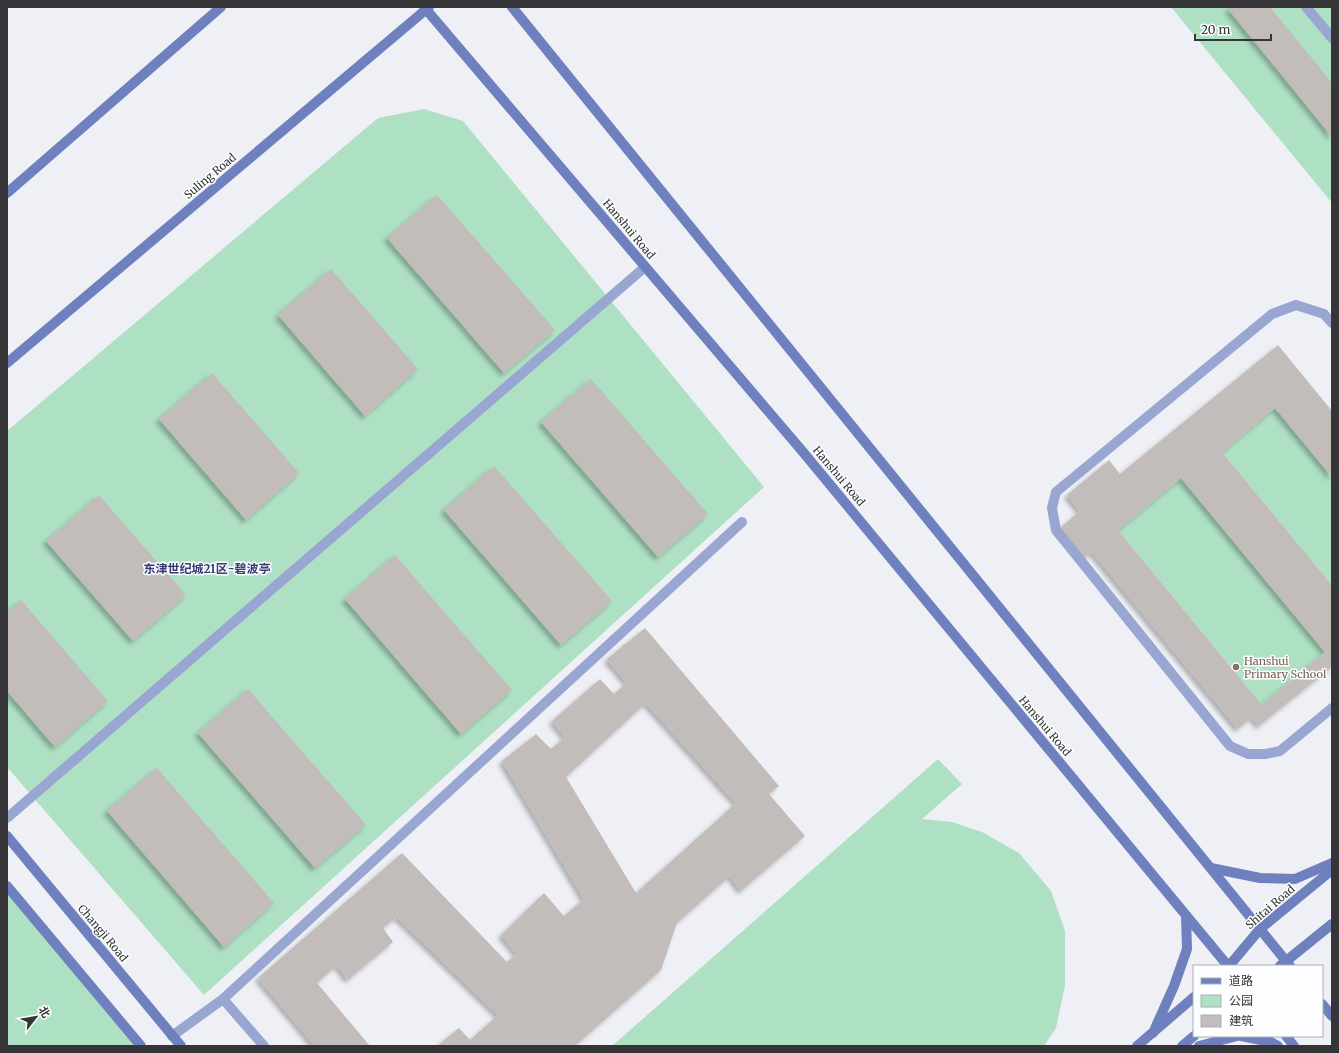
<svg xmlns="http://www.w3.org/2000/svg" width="1339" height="1053" font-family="Merriweather,'Noto Sans SC',serif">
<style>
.green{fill:#aee0c3}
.building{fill:#c2bcba;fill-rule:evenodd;filter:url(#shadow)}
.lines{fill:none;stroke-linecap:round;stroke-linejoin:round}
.lane{stroke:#99a6d1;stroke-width:10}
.secondary{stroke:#6f80bf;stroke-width:10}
.education-dot{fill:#8d6e63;stroke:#fdfeff;stroke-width:1.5}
.labels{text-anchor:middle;stroke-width:3;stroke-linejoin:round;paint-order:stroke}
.street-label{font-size:11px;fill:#353537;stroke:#fdfeff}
.education-label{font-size:11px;fill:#785e54;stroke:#fdfeff;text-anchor:start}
.neighbourhood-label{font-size:12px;font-weight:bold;fill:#363b76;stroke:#fdfeff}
</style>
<defs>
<filter id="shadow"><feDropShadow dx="-3.5" dy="3.5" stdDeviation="2" flood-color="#0004"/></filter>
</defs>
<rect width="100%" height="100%" fill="#eff0f5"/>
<!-- green -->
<path class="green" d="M1171,7H1332V203Z
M424,109L463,121L764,487L204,995L7,767V431L378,118Z
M1275,408L1332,477V585L1222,452Z
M1181,478L1325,652L1262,705L1118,530Z
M938,759L962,784L922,819L952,822L982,832L1019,853L1051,891L1065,931V985L1056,1028L1044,1046H612Z
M7,886L141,1046H7Z"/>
<!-- building -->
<path class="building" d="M1231,7H1270L1332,83V137L1228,9Z
M437,195L555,330L504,373L387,238Z
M331,269L418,369L365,416L278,315Z
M1278,345L1332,411V477L1275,408L1222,452L1332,585V667L1259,726L1252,717L1238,729L1092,552L1085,558L1060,528L1080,511L1067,495L1109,460L1120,474ZM1181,478L1325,652L1262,705L1118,530Z
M212,373L299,473L246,520L159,419Z
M591,379L708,514L658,557L541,422Z
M494,466L612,601L561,645L444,510Z
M99,495L186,595L133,641L46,541Z
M395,555L512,690L461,734L345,599Z
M21,600L108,701L55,747L7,691V612Z
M645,628L779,786L769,794L805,836L741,891L730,876L677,923L661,970L575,1046H437L459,1028L470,1040L498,1015L397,917L383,928L393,942L348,980L337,965L317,983L370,1046H315L258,978L402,853L507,962L517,954L501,935L544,893L564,916L584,899L502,761L536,734L551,749L565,737L552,721L600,679L614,694L627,683L607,659ZM646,703L736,803L636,893L566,777Z
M248,689L366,825L315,868L198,733Z
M157,768L274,903L224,947L107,811Z"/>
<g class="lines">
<!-- lane -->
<path class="lane" d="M1306,7L1332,38
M1332,323L1324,314L1296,305L1272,314L1056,492L1052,508L1056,530L1230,746L1248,754H1265L1280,751L1332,708
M7,818L645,267
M223,999L264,1046
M172,1036L223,999L742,522"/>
<!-- secondary -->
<path class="secondary" d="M424,7L803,452L1228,966
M512,7L1290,966
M7,193L221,7
M7,363L429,7
M7,836L181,1046
M1211,868L1260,878L1295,879L1332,863
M7,886L141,1046
M1229,966L1260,929L1332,870
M1280,966L1332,924
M1322,1004L1332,1016
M1153,1033L1174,986L1187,949L1186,916
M1241,1036L1271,1042L1278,1046
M1286,1036L1294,1046
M1137,1046L1194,997
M1182,1046L1194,1036
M1199,1046L1237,1036"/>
</g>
<!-- markers -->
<circle class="education-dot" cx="1236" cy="667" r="4"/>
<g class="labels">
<!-- street labels -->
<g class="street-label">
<text transform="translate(210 176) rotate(-40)" y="4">Suling Road</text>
<text transform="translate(629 229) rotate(50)" y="4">Hanshui Road</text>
<text transform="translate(839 476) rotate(50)" y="4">Hanshui Road</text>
<text transform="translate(1045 726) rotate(50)" y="4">Hanshui Road</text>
<text transform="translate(1270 907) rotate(-41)" y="4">Shitai Road</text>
<text transform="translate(103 933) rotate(50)" y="4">Changji Road</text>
</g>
<!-- education labels -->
<g class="education-label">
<text x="1244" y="665">Hanshui<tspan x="1244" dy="13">Primary School</tspan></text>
</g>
<!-- neighbourhood labels -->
<g class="neighbourhood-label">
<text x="207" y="573">东津世纪城21区-碧波亭</text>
</g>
</g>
<!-- border -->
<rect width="1339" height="1053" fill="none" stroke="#353537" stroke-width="16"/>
<!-- legend -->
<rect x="1193" y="965" width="130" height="72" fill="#fdfeff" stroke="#adaeaf"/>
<rect x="1201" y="978" width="20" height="6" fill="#6f80bf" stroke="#adaeaf"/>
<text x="1229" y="985" font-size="12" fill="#353537">道路</text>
<rect x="1201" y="995" width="20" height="12" fill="#aee0c3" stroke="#adaeaf"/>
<text x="1229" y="1005" font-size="12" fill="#353537">公园</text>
<rect x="1201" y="1015" width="20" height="12" fill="#c2bcba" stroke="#adaeaf"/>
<text x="1229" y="1025" font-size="12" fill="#353537">建筑</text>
<!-- north arrow -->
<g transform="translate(36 1017) rotate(59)" stroke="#fdfeff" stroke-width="3" paint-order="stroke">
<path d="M0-3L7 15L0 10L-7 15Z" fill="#353537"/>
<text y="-6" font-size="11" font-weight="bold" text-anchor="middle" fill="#353537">北</text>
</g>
<!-- scale -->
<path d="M1195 34v6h76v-6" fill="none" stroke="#353537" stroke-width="2"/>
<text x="1201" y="34" font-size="12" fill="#353537" stroke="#fdfeff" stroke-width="3" paint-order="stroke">20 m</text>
</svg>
